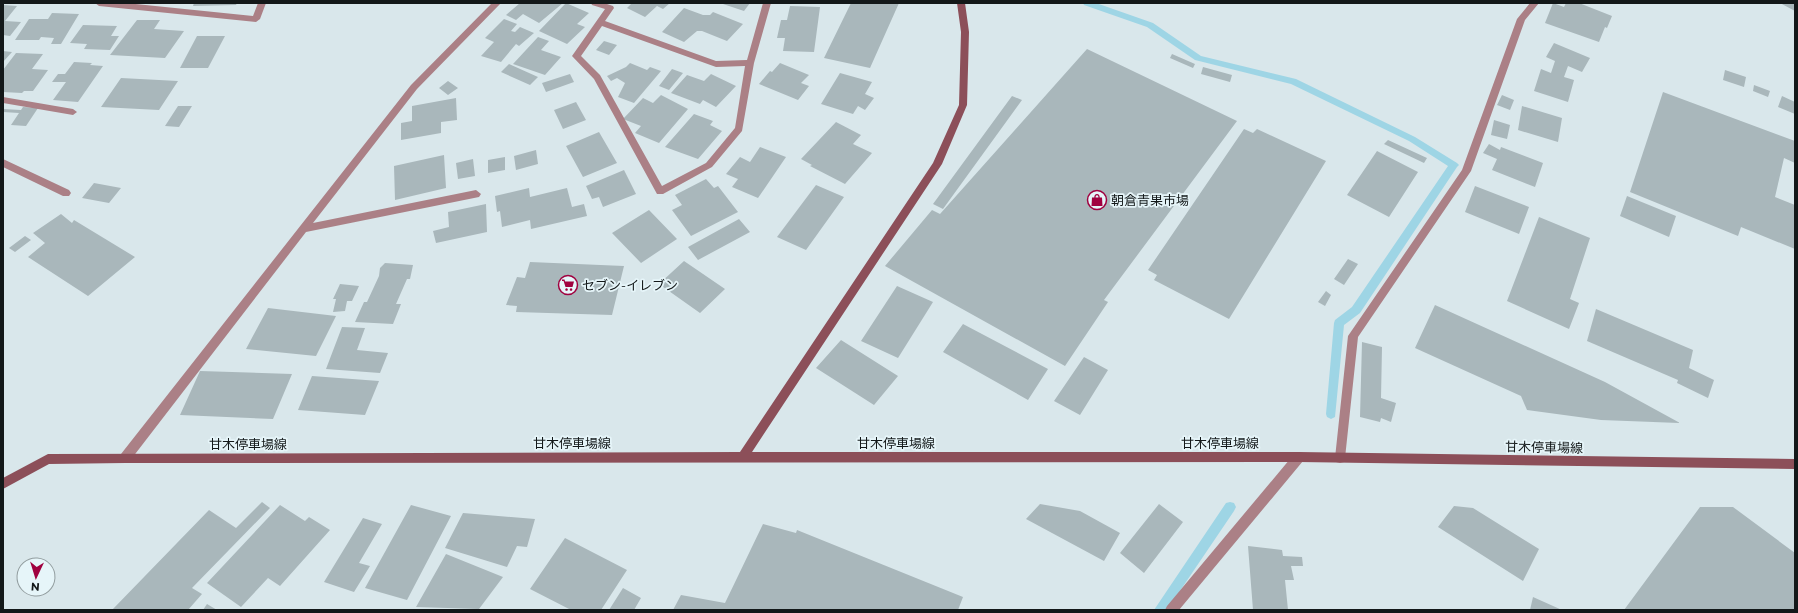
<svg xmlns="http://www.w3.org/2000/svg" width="1798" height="613" font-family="Montserrat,'Noto Sans JP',sans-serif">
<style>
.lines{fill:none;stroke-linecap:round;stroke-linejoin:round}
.stream{fill:#9ed5e5;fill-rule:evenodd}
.building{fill:#a9b7bb}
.street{fill:#ab8086;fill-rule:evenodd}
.secondary{fill:#8c4f59;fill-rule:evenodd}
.labels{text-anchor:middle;stroke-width:3.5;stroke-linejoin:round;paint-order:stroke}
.poi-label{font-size:13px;fill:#131819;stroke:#e6f5f9;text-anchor:start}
.street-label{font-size:13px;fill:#131819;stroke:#e6f5f9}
</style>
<rect width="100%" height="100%" fill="#d9e7eb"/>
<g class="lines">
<!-- stream -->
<path class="stream" d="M1083,3H1096L1153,23L1201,56L1296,79L1415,137L1457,163L1459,165L1457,167L1360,313L1344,325L1335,417L1331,419L1327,417L1326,414L1334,323L1335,320L1352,307L1448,166L1409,141L1291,84L1195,60L1147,27L1084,5Z
M1230,502L1234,503L1236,507L1234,511L1167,610H1154L1226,503Z"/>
</g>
<!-- building -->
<path class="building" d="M194,3H237L236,5L193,6Z
M520,3H563L539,23L523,14L516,20L506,15Z
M566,3L589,13L577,24L585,27L567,44L539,31Z
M632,3H670L663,9L657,6L645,17L627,8Z
M720,3H750L744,11Z
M851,3H899L870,68L824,58Z
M1553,3L1564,7L1566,3H1579L1612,16L1607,28L1605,27L1599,42L1545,23Z
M1780,3H1795V11Z
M3,5L17,6L5,21L21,22L10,36L3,35Z
M790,6L820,7L814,52L783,51L785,38H777L781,20H787Z
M684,8L703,15H710L713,12L743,24L727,41L702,31H697L684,42L662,32Z
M52,13L79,14L61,44H51L54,38L41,37L39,40H15L29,19H48Z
M504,19L517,24L511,31L515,32L520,27L534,33L519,46L516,44L501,62L481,56L494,42L485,38Z
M137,20H160L154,29L184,31L165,58L110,55Z
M83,25L117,26L111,36H119L110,50L84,49L87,44L70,43Z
M197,36H225L208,68H180Z
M538,37L549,41L541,50L561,57L545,75L513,64Z
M604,41L617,45L609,55L596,50Z
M1554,43L1590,58L1582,72L1568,66L1564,77L1574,80L1568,102L1534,91L1541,69L1551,73L1555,61L1546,57Z
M1087,49L1237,121L1104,300L1108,302L1065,366L885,266L932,210L940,214Z
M3,51L12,52L3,62Z
M16,53L43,54L32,69L48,70L33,91H24L22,93L3,92V70Z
M1172,54L1195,64L1193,68L1170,58Z
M74,62L92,63L90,65L103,66L78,102L53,100L66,82H52L58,74H65Z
M630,63L647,70L650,67L661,71L634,103L618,97L625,83L617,78L611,81L607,76L626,67Z
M780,63L809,75L801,83L809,86L798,100L759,84L770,71L772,72Z
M509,64L538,77L530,85L501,72Z
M1203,67L1232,75L1230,82L1201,74Z
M672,69L683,73L669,90L659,86Z
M1725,70L1746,77L1744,87L1723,80Z
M840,73L872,82L865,94L874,98L865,110L858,106L853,114L821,104Z
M570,74L574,82L546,92L542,83Z
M711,74L736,86L716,107L703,100L700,104L671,93L687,75L704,81Z
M121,78L178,81L159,110L101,107Z
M448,81L458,88L448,95L439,88Z
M1754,85L1770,91L1768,97L1753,91Z
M1663,92L1795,141V163L1784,158L1775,197L1795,205V249L1741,227L1738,236L1630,192Z
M661,95L688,109L659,143L635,133L641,126L623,119L643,98L653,103Z
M1502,95L1514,100L1510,110L1497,105Z
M1012,96L1022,100L943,209L933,204Z
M1782,96L1795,102V114L1778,107Z
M456,98L457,120L441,122V133L401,140V123L412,121V106Z
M576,102L586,120L563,129L554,110Z
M178,106H192L179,127L165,126Z
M1522,106L1562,118L1558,142L1518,130Z
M23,107L38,108L26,126L11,125L19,113L3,112V109L21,110Z
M694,114L713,121L710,125L722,131L698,159L665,147Z
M1494,120L1510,125L1507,139L1491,135Z
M836,122L861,135L853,144L872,153L845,184L810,166L812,165L801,159Z
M1244,129L1253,133L1257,129L1326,161L1229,319L1154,280L1157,275L1148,270Z
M599,132L617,163L583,177L566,146Z
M1388,140L1427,158L1424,163L1384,144Z
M1489,144L1500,150L1501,147L1543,163L1535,187L1492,170L1497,159L1483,153Z
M760,147L786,157L758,198L732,187L738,179L726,174L740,157L750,162Z
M536,150L538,164L516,170L514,156Z
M1377,151L1418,172L1389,217L1347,195Z
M444,155L446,188L395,200L394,166Z
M505,157V170L488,173V160Z
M473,159L475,176L458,179L456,163Z
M624,170L636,194L603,207L599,197L592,199L586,186Z
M706,179L714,188L718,186L738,212L691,236L672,210L682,205L675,195Z
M94,183L121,188L109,203L82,198Z
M816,185L844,197L806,250L777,237Z
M1475,186L1529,207L1519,234L1465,212Z
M529,188L530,197L567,188L572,207L584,204L587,216L531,229L530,220L502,227L500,211L497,212L495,196Z
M1627,196L1676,216L1669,237L1620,216Z
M486,204L487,232L436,243L433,231L449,227L448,212Z
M649,210L677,239L641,263L612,233Z
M61,214L72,223L74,220L135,257L88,296L28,257L45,243L33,233Z
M1539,217L1590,238L1570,299L1579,303L1569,329L1507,301Z
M739,219L750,232L698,260L688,247Z
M25,236L31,240L15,252L9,248Z
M1348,259L1358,264L1344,285L1334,279Z
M684,261L725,289L700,313L659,284Z
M530,262L624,266L612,315L516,312L517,306L506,305L517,277L525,278Z
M385,263L413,265L410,279H407L396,304H401L393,324L355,322L364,302H367L379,276L380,268Z
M340,284L359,286L352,301H347L345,311L333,312L336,299H333Z
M897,286L933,302L898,358L861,341Z
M1326,291L1331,295L1325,306L1318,302Z
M1435,305L1605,382L1680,423L1601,420L1527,410L1521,396L1415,348Z
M268,308L336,316L316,356L246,349Z
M1596,309L1693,350L1689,368L1714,380L1708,398L1677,383L1678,380L1587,341Z
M963,324L1048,369L1028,400L943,352Z
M342,327L365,328L357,350L388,353L380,373L326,369Z
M841,340L898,376L874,405L816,368Z
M1362,342L1382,347L1381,398L1396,403L1391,422L1381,418L1380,422L1360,417Z
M1084,357L1108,370L1080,415L1054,401Z
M200,371L292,374L273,419L180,415Z
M312,376L379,381L365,415L298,410Z
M262,502L270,508L192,588L202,594L188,610H112L209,510L236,528Z
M1040,504L1080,511L1120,533L1104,561L1026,519Z
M1159,504L1183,522L1144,573L1120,553Z
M280,505L305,521L309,517L330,530L280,586L268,578L241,607L207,583Z
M411,505L451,516L407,600L365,588Z
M1454,506L1473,508L1539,549L1523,581L1438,527Z
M1700,507H1733L1795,553V610H1624Z
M463,513L535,519L527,547L517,546L507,567L445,548Z
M363,518L382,524L359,563L370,566L354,592L324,582Z
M763,524L796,533L797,530L963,597L958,610H673L681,595L725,603Z
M565,538L627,570L601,610H571L530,589Z
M1248,546L1282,550L1283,556L1302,557L1303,566H1291L1294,580H1285L1288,610H1253Z
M446,554L503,577L479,609L416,607Z
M623,588L641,598L634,610H609Z
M1533,597L1562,610H1530Z
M207,604L217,610H203Z"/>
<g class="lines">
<!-- street -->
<path class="street" d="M95,3H126L253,16L258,3H266L260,19L256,22L99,6Z
M492,3H501L417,89L313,223L476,190L481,194L479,197L306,232L129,462L125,463L121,462L120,458L121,454L411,85Z
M591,3H604L613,6L614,8L605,21L716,61L747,60L763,3H771L754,63L742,131L712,167L663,194H657L594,79L572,56L605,9L592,5ZM602,26L716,67L745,66L735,128L706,163L662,186L600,75L581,56Z
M1530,3H1539L1525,20L1471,171L1358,337L1345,458L1344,462L1340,463L1336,462L1335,458L1348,336L1462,170L1517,19Z
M3,97L73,109L77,112L73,115L3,103Z
M3,159L69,190L71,193L69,196H63L3,167Z
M1299,452L1303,453L1304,457L1303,461L1179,610H1165L1167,606L1295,453Z"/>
<!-- secondary -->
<path class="secondary" d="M957,3H965L969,32L967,105L942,164L752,452H1299L1795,459V469L1299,462L125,463L49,464L3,489V478L48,454L740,452L933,163L959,105L961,32Z"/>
</g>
<!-- icons -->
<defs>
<symbol id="shop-ring" viewBox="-11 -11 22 22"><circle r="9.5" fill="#e6f5f9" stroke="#a0013f" stroke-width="1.5"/><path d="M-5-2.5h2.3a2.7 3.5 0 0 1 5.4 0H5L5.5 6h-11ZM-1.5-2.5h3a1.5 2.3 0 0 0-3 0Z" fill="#a0013f"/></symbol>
<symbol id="supermarket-ring" viewBox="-11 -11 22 22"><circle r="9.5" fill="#e6f5f9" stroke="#a0013f" stroke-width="1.5"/><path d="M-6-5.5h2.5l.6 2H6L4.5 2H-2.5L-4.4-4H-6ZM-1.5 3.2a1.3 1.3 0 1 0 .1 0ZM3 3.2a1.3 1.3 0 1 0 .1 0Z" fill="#a0013f"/></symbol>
</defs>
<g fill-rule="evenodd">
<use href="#shop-ring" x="1086" y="189" width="22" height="22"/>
<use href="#supermarket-ring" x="557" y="274" width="22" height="22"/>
</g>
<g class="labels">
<!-- poi labels -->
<g class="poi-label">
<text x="1111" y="205">朝倉青果市場</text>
<text x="582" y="290">セブン-イレブン</text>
</g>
<!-- street labels -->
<g class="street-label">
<text x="572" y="448">甘木停車場線</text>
<text x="896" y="448">甘木停車場線</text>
<text x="1220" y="448">甘木停車場線</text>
<text x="248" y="449">甘木停車場線</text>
<text transform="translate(1544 447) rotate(1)" y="5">甘木停車場線</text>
</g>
</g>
<!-- border -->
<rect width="1798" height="613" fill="none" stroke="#131819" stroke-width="8"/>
<!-- north arrow -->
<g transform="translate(36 577) rotate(184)"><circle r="19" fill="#e6f5f9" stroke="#929d9f"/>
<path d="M0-3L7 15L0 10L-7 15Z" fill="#a0013f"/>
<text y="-6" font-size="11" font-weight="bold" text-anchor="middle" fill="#131819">N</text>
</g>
</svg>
